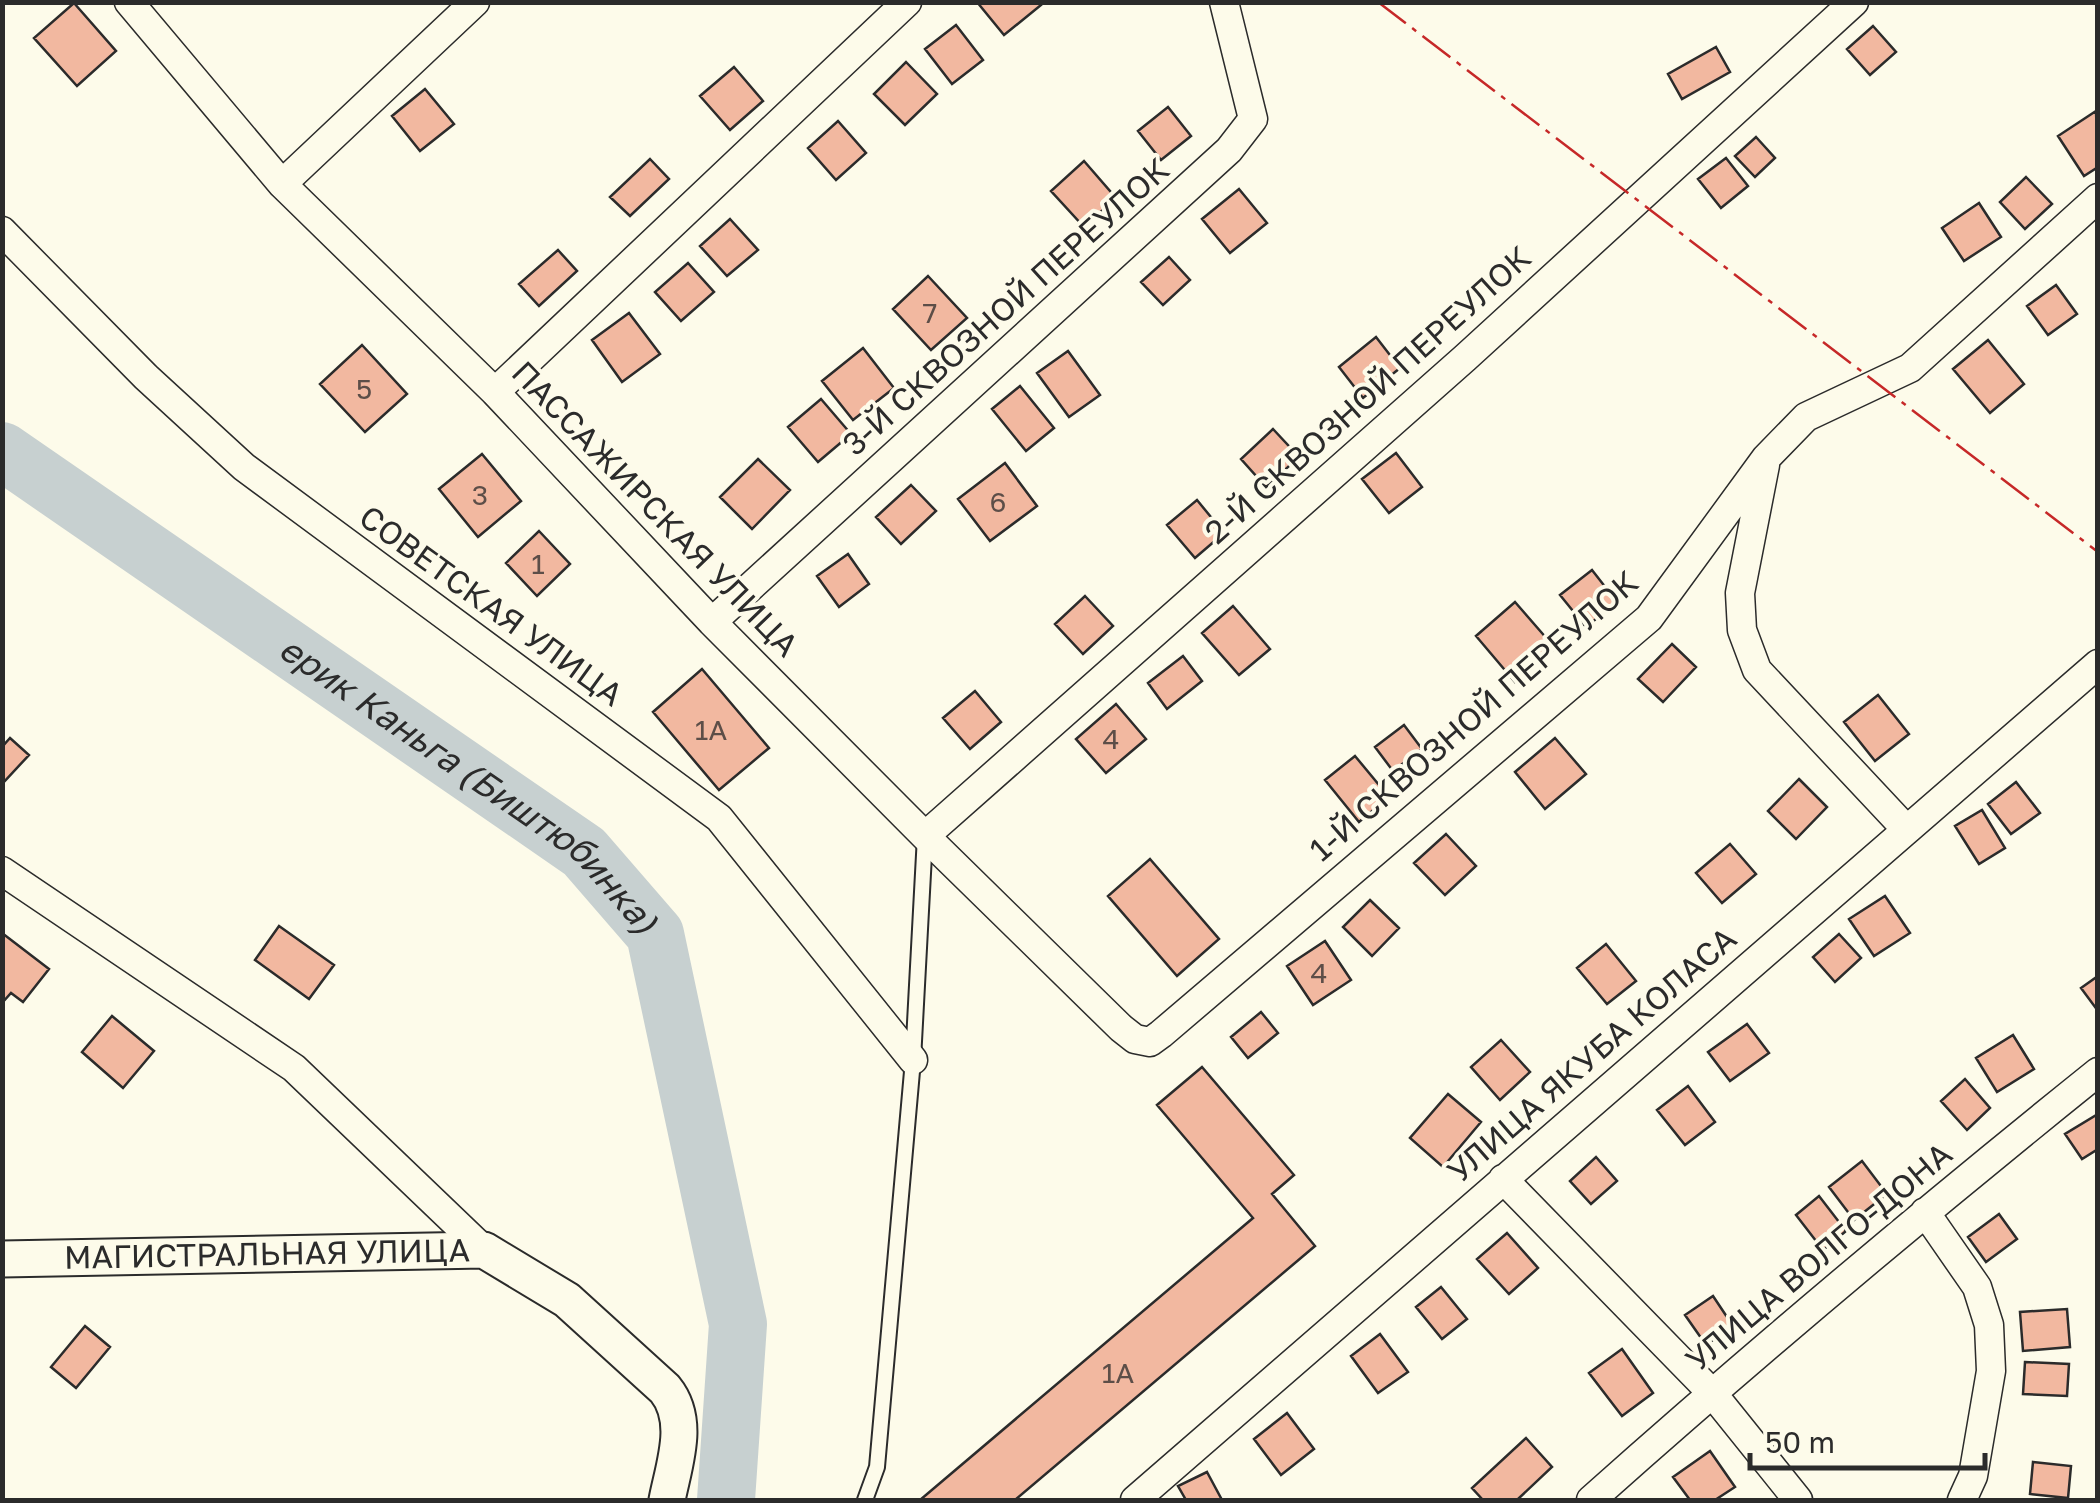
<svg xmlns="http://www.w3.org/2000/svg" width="2100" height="1503" font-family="'Golos Text',sans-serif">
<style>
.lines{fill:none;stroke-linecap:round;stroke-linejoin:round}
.river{stroke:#c7d0d0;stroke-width:58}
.building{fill:#f2b8a0;stroke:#2b2b2b;stroke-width:2.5}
.service-casing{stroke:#2b2b2b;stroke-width:18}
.minor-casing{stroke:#2b2b2b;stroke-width:31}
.tertiary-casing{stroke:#2b2b2b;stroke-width:39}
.service{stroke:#fdfbea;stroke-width:14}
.minor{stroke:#fdfbea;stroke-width:28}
.tertiary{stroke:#fdfbea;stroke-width:35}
.power{stroke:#c62828;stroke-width:2.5;stroke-dasharray:35 8 5 8;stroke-linecap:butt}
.labels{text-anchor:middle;stroke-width:8;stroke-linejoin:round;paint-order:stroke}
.number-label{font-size:28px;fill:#5d4e48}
.street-label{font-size:32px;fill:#2b2b2b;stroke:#fdfbea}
.water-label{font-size:35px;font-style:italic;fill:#2b2b2b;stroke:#fdfbea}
</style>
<rect width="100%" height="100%" fill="#fdfbea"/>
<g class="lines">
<!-- river -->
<path class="river" id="s1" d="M2,451L584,852L655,934L738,1324L726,1500"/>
</g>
<!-- building -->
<path class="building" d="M977,2H1039L1041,5L1004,35Z
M74,3L116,51L77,86L34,38Z
M956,25L983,60L952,84L925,49Z
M1873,26L1896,52L1870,75L1847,49Z
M1716,47L1730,72L1682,99L1668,74Z
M906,62L937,94L905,125L874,94Z
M734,67L763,101L730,130L700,96Z
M425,89L454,124L420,151L392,116Z
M1168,107L1191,136L1161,160L1138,131Z
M2096,111L2098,167L2084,176L2058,136Z
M838,121L866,153L836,180L808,148Z
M1756,137L1775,158L1755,177L1735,156Z
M1726,158L1748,186L1721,208L1698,179Z
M650,159L669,179L630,216L610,197Z
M1084,161L1116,198L1084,227L1051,191Z
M2026,177L2052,204L2025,229L2000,202Z
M1239,189L1267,223L1230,253L1202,219Z
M1979,203L2001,237L1964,261L1942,228Z
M730,219L758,250L727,276L700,246Z
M558,250L577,271L539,306L519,284Z
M1169,257L1190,280L1163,305L1141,282Z
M688,263L714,292L681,321L655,292Z
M928,276L967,318L931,350L893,309Z
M2056,285L2077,314L2048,335L2027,306Z
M629,313L660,354L622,382L592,340Z
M1376,337L1400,368L1363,398L1339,367Z
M1988,340L2024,384L1990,413L1953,369Z
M362,345L407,394L365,432L320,384Z
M863,348L894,388L853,420L822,381Z
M1068,351L1100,395L1069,417L1037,373Z
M1020,386L1054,428L1026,451L992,409Z
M821,399L851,434L818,462L788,427Z
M1273,429L1299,457L1266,487L1241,459Z
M1396,453L1422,487L1389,513L1362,479Z
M482,454L521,501L478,537L439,489Z
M758,459L790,490L752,529L720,497Z
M1005,463L1037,506L990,541L958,499Z
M911,485L936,511L901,544L876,517Z
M1197,500L1224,533L1195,558L1167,525Z
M539,531L570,564L537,596L506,563Z
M848,554L869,584L839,607L817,576Z
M1592,570L1617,602L1586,627L1560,595Z
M1085,596L1113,626L1083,654L1055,624Z
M1515,602L1555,648L1515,682L1476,636Z
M1233,606L1270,649L1239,675L1202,633Z
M1672,644L1696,667L1663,702L1638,679Z
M1183,656L1202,681L1167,709L1148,683Z
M702,669L769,748L719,790L653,712Z
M975,691L1001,722L970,749L943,718Z
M1878,695L1909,734L1875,761L1844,722Z
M1116,704L1146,739L1106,773L1076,739Z
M1404,725L1422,749L1393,771L1375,747Z
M10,738L29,755L2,784V747Z
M1555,738L1586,774L1545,809L1515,772Z
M1355,756L1389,797L1359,822L1325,780Z
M1799,779L1827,807L1796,839L1768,811Z
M2016,782L2040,813L2011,834L1988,804Z
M1982,810L2005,848L1979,864L1955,826Z
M1446,834L1476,866L1445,895L1414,863Z
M1730,844L1756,874L1722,903L1696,873Z
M1150,859L1219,939L1177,976L1108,896Z
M1885,896L1910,933L1874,956L1849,919Z
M1370,900L1399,928L1372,956L1343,927Z
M279,926L334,965L309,999L255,960Z
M2,933L49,969L23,1002L11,993L2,1003Z
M1839,934L1861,958L1835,982L1813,957Z
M1325,941L1351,980L1313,1005L1287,966Z
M1606,944L1636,981L1607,1004L1577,968Z
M2098,976V1011L2081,988Z
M1261,1012L1278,1033L1248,1058L1231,1037Z
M112,1016L154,1051L123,1088L82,1052Z
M1747,1024L1769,1053L1730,1081L1708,1052Z
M2013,1035L2034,1069L1997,1092L1976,1058Z
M1501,1040L1530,1072L1500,1100L1471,1067Z
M1202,1067L1294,1175L1272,1194L1315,1246L1015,1500H920L1253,1218L1157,1105Z
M1965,1079L1990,1108L1967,1130L1941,1101Z
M1688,1086L1715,1122L1685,1145L1657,1110Z
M1448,1094L1481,1122L1443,1167L1410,1138Z
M2098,1114V1149L2082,1159L2065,1134Z
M1596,1157L1617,1181L1591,1204L1570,1181Z
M1862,1161L1887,1194L1854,1220L1829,1187Z
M1819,1196L1846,1231L1823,1250L1796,1215Z
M1999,1214L2017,1239L1986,1262L1968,1237Z
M1507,1233L1538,1268L1509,1294L1477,1259Z
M1441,1287L1467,1319L1442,1339L1416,1307Z
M1713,1296L1733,1326L1706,1345L1685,1315Z
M2067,1309L2070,1347L2023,1351L2020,1312Z
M85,1326L110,1347L76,1388L51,1367Z
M1380,1334L1408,1372L1378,1393L1351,1356Z
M1622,1349L1653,1393L1622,1416L1589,1373Z
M2025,1362L2069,1364L2067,1396L2023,1394Z
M1287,1413L1314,1449L1281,1475L1254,1439Z
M1526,1438L1552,1467L1517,1500H1483L1472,1488Z
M1710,1451L1735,1487L1715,1500H1690L1673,1477Z
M2033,1462L2071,1466L2068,1498L2030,1494Z
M1207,1472L1222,1500H1186L1178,1486Z"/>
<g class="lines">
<defs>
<path id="service" d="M865,1500L877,1467L913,1060L925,836"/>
<path id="minor" d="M129,2L282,184L495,392L712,622L925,836L1121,1028L1135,1039L1150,1042L1161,1034L1649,618L1766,458L1806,417L1910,368L2098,198
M282,184L475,2
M2,231L146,377L244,467L719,818L913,1060
M495,392L907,2
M1765,465L1740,593L1742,630L1757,670L1906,829
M712,622L1229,150L1253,119L1224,2
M925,836L1465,358L1854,2
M2,871L294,1068L484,1250
M1503,1179L1712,1393L1798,1500
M1925,1212L1977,1287L1989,1325L1991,1371L1973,1476L1962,1500
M1135,1500L2098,664
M1591,1500C1756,1353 1925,1211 2098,1072"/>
<g id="tertiary">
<path id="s2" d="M2,1259L484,1250L567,1300L665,1389C691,1421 674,1464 667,1500"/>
</g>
</defs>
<!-- service casing -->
<use href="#service" class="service-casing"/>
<!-- minor casing -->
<use href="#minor" class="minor-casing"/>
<!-- tertiary casing -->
<use href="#tertiary" class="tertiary-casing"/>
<!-- service -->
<use href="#service" class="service"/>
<!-- minor -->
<use href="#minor" class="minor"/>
<!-- tertiary -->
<use href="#tertiary" class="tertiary"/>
<!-- power -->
<path class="power" d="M1378,2L2098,552"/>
</g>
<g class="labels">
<!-- number labels -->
<g class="number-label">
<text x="930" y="323">7</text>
<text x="364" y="399">5</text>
<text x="480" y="505">3</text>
<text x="998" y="512">6</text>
<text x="538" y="574">1</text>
<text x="711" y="740">1А</text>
<text x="1111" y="749">4</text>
<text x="1319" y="983">4</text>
<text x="1118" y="1383">1А</text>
</g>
<!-- street labels -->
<g class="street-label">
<text transform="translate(1006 307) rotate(-42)" y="11">3-Й СКВОЗНОЙ ПЕРЕУЛОК</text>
<text transform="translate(1368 395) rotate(-42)" y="11">2-Й СКВОЗНОЙ ПЕРЕУЛОК</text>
<text transform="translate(655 509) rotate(46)" y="11">ПАССАЖИРСКАЯ УЛИЦА</text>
<text transform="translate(491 606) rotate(36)" y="11">СОВЕТСКАЯ УЛИЦА</text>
<text transform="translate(1474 716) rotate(-41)" y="11">1-Й СКВОЗНОЙ ПЕРЕУЛОК</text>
<text transform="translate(1592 1055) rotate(-41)" y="11">УЛИЦА ЯКУБА КОЛАСА</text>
<text dy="11" stroke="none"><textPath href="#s2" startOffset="265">МАГИСТРАЛЬНАЯ УЛИЦА</textPath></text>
<text transform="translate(1819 1257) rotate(-40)" y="11">УЛИЦА ВОЛГО-ДОНА</text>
</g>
<!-- water labels -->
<g class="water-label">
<text dy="12" stroke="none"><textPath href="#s1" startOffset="575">ерик Каньга (Биштюбинка)</textPath></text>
</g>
</g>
<!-- border -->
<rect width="2100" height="1503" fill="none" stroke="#2b2b2b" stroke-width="10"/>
<!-- scale -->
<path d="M1750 1453v15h235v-15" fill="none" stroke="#2b2b2b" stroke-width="5"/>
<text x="1765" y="1453" font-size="30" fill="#2b2b2b" stroke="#fdfbea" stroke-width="8" paint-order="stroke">50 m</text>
</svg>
